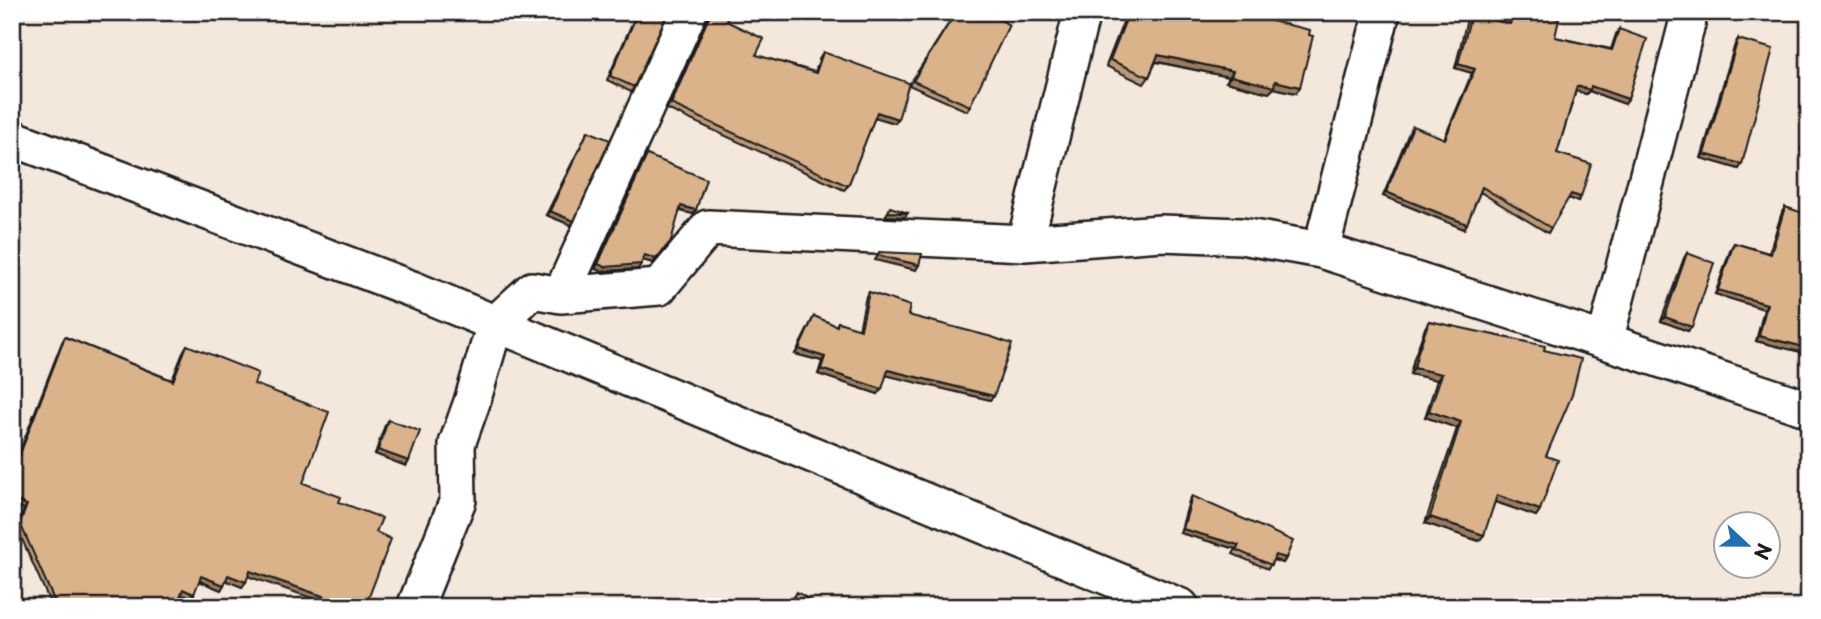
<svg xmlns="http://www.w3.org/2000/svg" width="1821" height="619" font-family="'Playpen Sans',sans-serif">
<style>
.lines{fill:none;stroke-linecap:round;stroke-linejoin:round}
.street-casing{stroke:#1c1c1c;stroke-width:40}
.street{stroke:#fff;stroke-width:35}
.wall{fill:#bb9a78;stroke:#1c1c1c;stroke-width:2}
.shaded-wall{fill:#997d61;stroke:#1c1c1c;stroke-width:2}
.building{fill:#dab38b;stroke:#1c1c1c;stroke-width:2}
</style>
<rect width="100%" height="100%" fill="#f4e8dc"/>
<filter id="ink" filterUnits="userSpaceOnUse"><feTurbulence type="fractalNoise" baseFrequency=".0143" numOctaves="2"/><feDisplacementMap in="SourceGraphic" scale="14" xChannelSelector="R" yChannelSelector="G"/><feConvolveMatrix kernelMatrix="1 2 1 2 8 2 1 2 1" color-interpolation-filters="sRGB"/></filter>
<g filter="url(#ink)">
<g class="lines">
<defs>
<path id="street" d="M1690,12L1605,341L1809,409
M12,138L412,289L1181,607
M1025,243L1082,12
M1321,250L1382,12
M561,295L689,12
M415,607L458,500L457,444L472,402L495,324L532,290L561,295L659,287L708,228L1025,243L1161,233L1241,236L1321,250L1605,341"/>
</defs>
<!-- street casing -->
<use href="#street" class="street-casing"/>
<!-- street -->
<use href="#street" class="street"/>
</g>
<!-- wall -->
<path class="wall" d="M637,12H668L634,87L631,92L607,80Z
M709,12H730L726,21L756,55L815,72L820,57L823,52L898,119L895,123L875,117L848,186L844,190L667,109L708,20Z
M956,12L970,106L967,111L909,85Z
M1127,12H1257L1255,17L1296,93L1274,88L1269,93L1226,82L1229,77L1156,62L1149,77L1144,84L1106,66Z
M1511,12H1556L1554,18L1555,37L1611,49L1616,34L1619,29L1625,104L1589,91L1586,94L1576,91L1557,153L1581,197L1578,201L1568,198L1548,233L1480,192L1464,229L1383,196L1410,130L1413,126L1444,139L1472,73L1455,68L1467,19L1471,15L1508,24Z
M1738,39L1739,169L1701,158L1735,44Z
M1809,121V151L1801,149Z
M588,131L571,225L546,215Z
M647,155L696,210L693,214L680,211L653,263L643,260L638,269L602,271L595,269L644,160Z
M1809,202V354L1756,341L1764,309L1715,294L1731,248L1734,243L1769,253L1782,212L1785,207L1804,214Z
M1687,253L1692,327L1688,331L1661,321L1684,258Z
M869,292L908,315L994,396L990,400L886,375L878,394L818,374L822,361L795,354L814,316L836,326L838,322L859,329L866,296Z
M1429,321L1544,350L1546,456L1540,510L1536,516L1495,502L1479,541L1425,523L1457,428L1425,417L1437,380L1410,374L1414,358L1425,328Z
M65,337L172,380L184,350L187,345L254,384L248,576L242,587L226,580L221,590L199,581L191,598L181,594L176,607H52L17,528L24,509L12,505V471L62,342Z
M388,420L409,461L406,466L375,454L385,425Z
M1192,496L1286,558L1283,563L1273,560L1268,569L1233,554L1236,549L1180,533L1189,501Z"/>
<!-- shaded-wall -->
<path class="shaded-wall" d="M1798,12H1809V16Z
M1158,55L1233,71L1229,77L1154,61Z
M1458,64L1475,69L1472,73L1455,68Z
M1231,76L1275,81L1300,87L1296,93L1274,88L1269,93L1226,82Z
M1577,86H1591L1628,99L1625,104L1589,91L1586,94L1574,90Z
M877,112L898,119L895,123L874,117Z
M1804,144L1809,146V151L1801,149Z
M1704,154L1742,164L1739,169L1701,158Z
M1386,192L1467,224L1464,229L1383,196Z
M1571,194L1581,197L1578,201L1568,198Z
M681,206L696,210L693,214L678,210Z
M550,211L574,221L571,225L546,215Z
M888,212L908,213L905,217L885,216Z
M668,245L653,263L642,260L645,255Z
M878,255L919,265L916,270L875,260Z
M598,264H641L638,269L602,271L595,269Z
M1718,290L1767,304L1764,309L1715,294Z
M1665,317L1692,327L1688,331L1661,321Z
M1759,336L1809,348V354L1756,341Z
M799,349L825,357L822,361L795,354Z
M1414,368L1442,374L1437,380L1410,374Z
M821,369L882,389L878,394L818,374Z
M888,370L994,396L990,400L885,375Z
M1429,411L1461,422L1457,428L1425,417Z
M378,450L409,461L406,466L375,454Z
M1497,495L1540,510L1536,516L1493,501Z
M12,499L27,505L24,509L12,505Z
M1430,517L1484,535L1479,541L1425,523Z
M1183,529L1239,545L1236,549L1180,533Z
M1275,555L1286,558L1283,563L1272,559Z
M250,571L355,607H338L247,576Z
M228,575L246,582L242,587L225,580Z
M201,576L224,585L221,590L198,580Z
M183,589L194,594L191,598L180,594Z"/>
<!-- building -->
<path class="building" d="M638,12H668L634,87L610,76Z
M711,12H730L726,21L764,39L756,55L816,73L823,52L909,83L898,119L877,112L848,186L671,104Z
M956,12H987L1009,25L970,106L913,81Z
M1129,12H1257L1255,17L1310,30L1309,35L1313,36L1300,87L1275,81L1274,87L1231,76L1233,71L1158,55L1149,77L1110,60Z
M1513,12H1556L1554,18L1559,19L1555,37L1612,50L1619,29L1647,39L1628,99L1591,86L1590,90L1577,86L1557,153L1591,164L1581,197L1571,194L1551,228L1482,187L1467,224L1386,192L1413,126L1445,139L1475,69L1458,64L1471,15L1510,24Z
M1738,39L1773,49L1742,164L1704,154Z
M1809,127V146L1804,144Z
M588,131L610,140L574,221L550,211Z
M647,155L706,179L696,210L681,206L671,241L656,259L645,255L641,264L605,267L598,264Z
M1809,206V348L1759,336L1767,304L1718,290L1734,243L1771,254L1785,207L1806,214Z
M890,207L908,213L888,212Z
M879,252L922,254L919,265L878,255Z
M1687,253L1714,263L1692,327L1665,317Z
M869,292L910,306L908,315L992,337L1012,344L994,396L888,370L882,389L821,369L825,357L799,349L814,316L837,326L838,322L861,329Z
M1429,321L1545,346L1544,350L1581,359L1572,395L1546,456L1558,460L1540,510L1497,495L1484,535L1430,517L1461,422L1429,411L1442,374L1414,368L1418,352Z
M65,337L173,381L187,345L258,373L254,384L329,412L303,483L341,497L339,502L382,518L376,532L391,539L365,607H355L250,571L246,582L228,575L224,585L201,576L194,594L183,589L176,607H160L155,605L154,607H57L20,523L27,505L12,499V475Z
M388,420L420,431L409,461L378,450Z
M1192,496L1293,541L1286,558L1275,555L1271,565L1236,550L1239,545L1183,529Z
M797,592L821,607H788Z"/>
</g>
<!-- margin -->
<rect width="1821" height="619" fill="none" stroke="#fff" stroke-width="42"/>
<rect x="21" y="21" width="1779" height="577" fill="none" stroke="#1c1c1c" stroke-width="2.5" filter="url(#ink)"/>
<!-- north arrow -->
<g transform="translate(1747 545) rotate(112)"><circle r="33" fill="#ffffff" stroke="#a4a4a4" stroke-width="2"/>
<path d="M0-5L12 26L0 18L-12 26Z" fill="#1f6fb2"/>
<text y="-10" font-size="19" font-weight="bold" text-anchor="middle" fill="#1c1c1c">N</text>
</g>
</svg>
